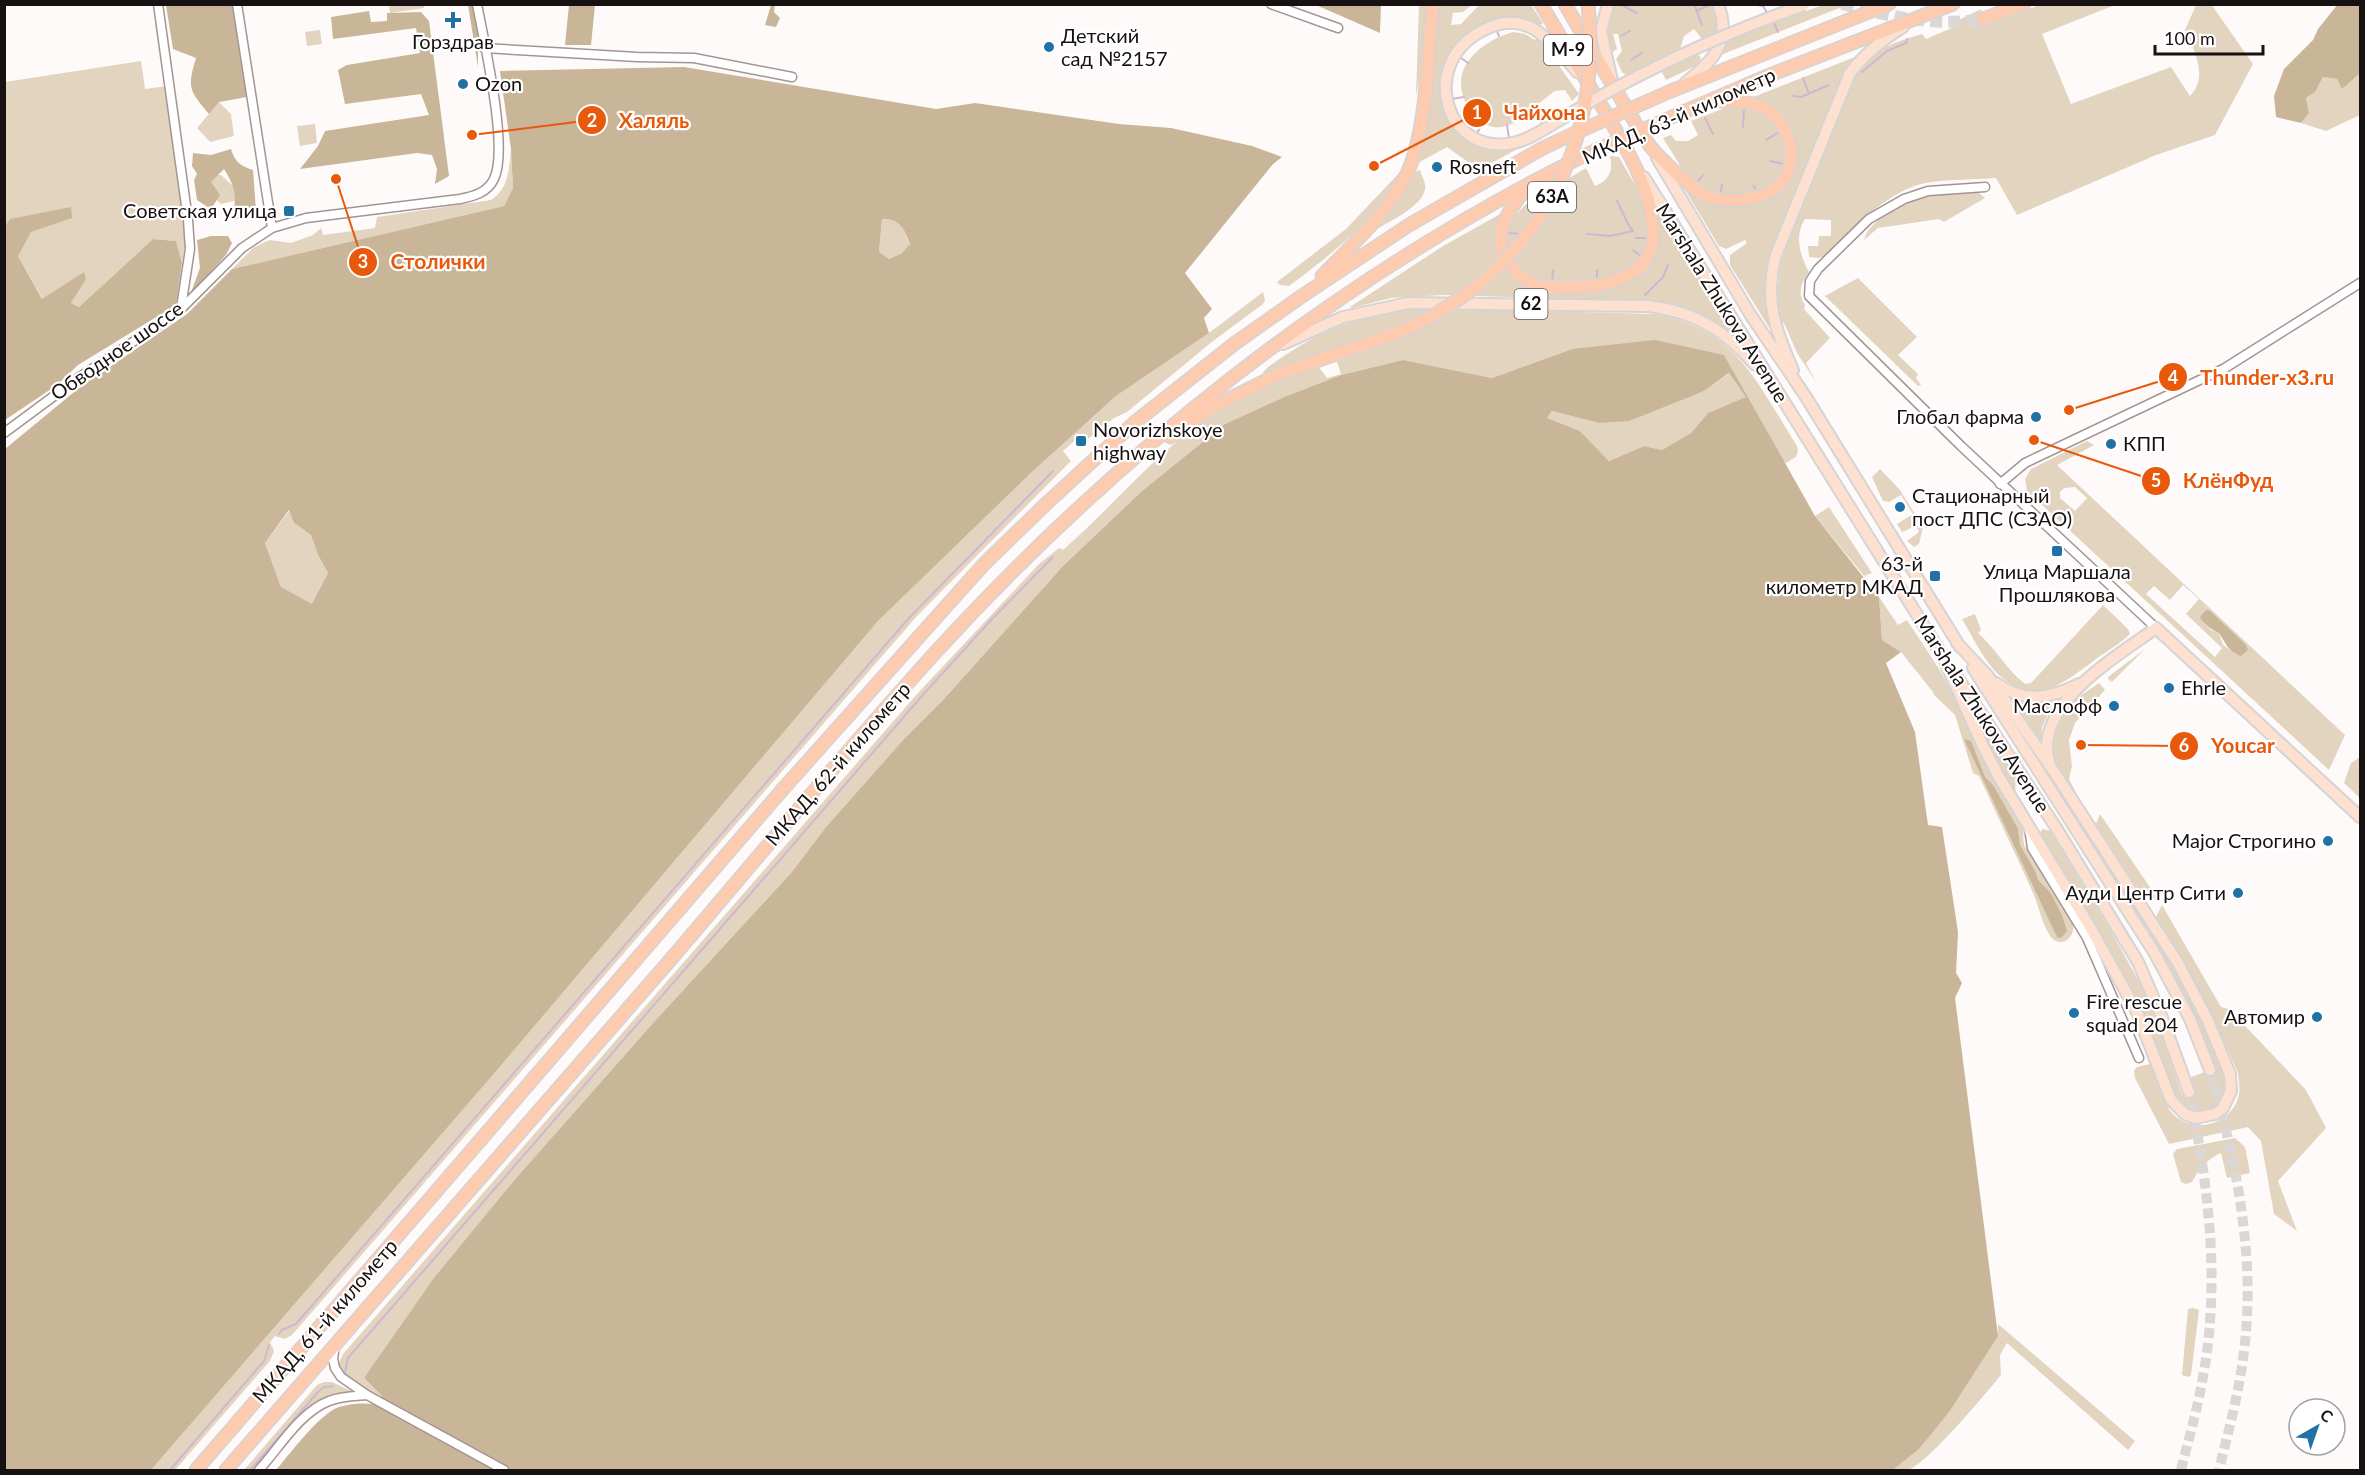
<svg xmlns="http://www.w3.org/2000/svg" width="2365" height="1475" font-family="Lato,sans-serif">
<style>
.green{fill:#e2d4bf;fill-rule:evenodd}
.forest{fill:#c9b598;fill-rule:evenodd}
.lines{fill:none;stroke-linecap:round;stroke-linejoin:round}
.stream{stroke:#d0b7d1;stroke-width:2}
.major-tunnel{stroke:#dbd7d7;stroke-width:10;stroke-dasharray:10 5;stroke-linecap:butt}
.highway-tunnel{stroke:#dbd7d7;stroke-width:12;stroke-dasharray:12 6;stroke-linecap:butt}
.minor-casing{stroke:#a59494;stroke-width:11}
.major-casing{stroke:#d5d4d4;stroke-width:14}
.highway-casing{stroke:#d5d4d4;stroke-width:15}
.minor{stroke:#fff;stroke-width:8}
.major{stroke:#fee0d0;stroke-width:10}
.highway{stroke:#fdcbb0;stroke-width:12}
.major-bridge-casing{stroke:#d5d4d4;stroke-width:14;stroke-linecap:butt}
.highway-bridge-casing{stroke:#d5d4d4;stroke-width:15;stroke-linecap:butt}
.major-bridge{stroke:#fee0d0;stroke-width:10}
.highway-bridge{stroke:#fdcbb0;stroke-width:12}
.poi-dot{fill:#2172a4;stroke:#fff;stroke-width:2}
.labels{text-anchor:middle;stroke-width:4.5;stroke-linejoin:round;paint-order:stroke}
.shield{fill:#fff;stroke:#5d5858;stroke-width:1.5}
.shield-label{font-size:18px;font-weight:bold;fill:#171111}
.poi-label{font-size:20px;fill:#171111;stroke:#fff;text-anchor:start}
.street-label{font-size:20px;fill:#171111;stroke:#fff}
.leader{fill:none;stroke:#e8590c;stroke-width:2}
.callout-dot{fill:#e8590c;stroke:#fff;stroke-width:2}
.mark-label{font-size:18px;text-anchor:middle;font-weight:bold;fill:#fff}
.callout-label{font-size:21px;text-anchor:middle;font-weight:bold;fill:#e8590c;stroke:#fff;stroke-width:4.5;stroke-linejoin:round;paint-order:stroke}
</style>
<rect width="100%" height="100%" fill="#fefafa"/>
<!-- green -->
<path class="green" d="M1613,4L1715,5L1718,12V32L1702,39L1694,29L1684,36L1680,49L1626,75L1622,72L1616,59L1622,51L1618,34H1613L1617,49L1613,52C1603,38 1606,19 1613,4Z
M2211,4L2253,64L2215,135L2156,155L2017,215L1996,178C1974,180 1941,179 1921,184C1886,193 1849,231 1825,256L1819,258L1809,257L1808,246H1818L1819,236H1831V220L1805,219C1794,235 1800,256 1809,272C1801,283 1797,293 1805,305L1804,309L1830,338L1806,363L1816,382L1797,353L1784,323L1781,324L1777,299L1780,265L1801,205L1852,77C1871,50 1891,43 1922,34L1926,39L1954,27L1953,23L1981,9L1985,25L2040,5H2115L2042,34L2071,104L2171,67L2190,96C2209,77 2194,50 2185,30L2196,5Z
M389,5H424V8L390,13Z
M1419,5H1428L1423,62L1416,96Z
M1439,5H1472L1463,12L1453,13L1451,25L1461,24L1479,5C1497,5 1513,5 1531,5L1543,23L1541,25C1527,19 1517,21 1501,24C1493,26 1482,26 1475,30C1443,46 1427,96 1453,125C1459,131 1468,137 1475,142L1534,140L1488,165L1468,162L1447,147L1418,163C1432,111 1435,58 1439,5Z
M1823,5H1847L1718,56L1724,41Z
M320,30L322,44L307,46L305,32Z
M1514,32L1525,34L1535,40L1538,36L1579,94L1572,101L1565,90L1555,91C1540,101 1523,120 1506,126C1482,134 1461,105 1461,84C1460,57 1492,37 1514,32Z
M1696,52L1701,58L1698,65L1666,80L1660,69Z
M1855,57L1838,87L1780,234L1767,306L1770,329L1730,265V255L1747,243L1745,240L1726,249L1719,246L1682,185L1697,195L1773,196L1793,138L1748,99Z
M141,61L145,89L167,86L184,226L185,246L182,263L176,241L153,239L79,307L71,303L85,279L83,273L43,300L18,256L5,248V82Z
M2359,73L2360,115L2326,131L2301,123L2309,113L2306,98L2315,92L2323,77L2337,79L2342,88Z
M219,102L231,114L234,136L210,142L197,128Z
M1730,106C1743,106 1759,107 1770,117C1797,140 1789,186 1752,195C1740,197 1723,194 1710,194L1681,167L1663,138L1671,135L1676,141H1688L1698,135L1691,121Z
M315,124L317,143L300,146L297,126Z
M511,149L513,188L504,206L232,269L253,248L265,242L270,240L291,243L313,235L321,228L323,235L375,228L377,217L491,200C509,188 509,169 511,149Z
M1610,156L1619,157L1640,194L1651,232L1640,261L1620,276L1582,283L1537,281L1513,263L1506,241L1511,220L1525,205L1586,168L1595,186C1608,181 1614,171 1610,156Z
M1420,170C1422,176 1426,183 1425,189C1423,207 1384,224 1370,233C1386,214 1403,197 1413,173Z
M1401,171C1376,220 1332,254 1289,286L1280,285L1277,282L1346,229Z
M207,175H221L246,198L221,204L205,190Z
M1979,193L1985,198L1944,222L1939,219L1878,228L1864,240C1870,215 1917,197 1941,194C1954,192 1967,193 1979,193Z
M1654,202L1736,337L1734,339C1715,320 1693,307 1665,302L1443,295L1391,298L1352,308L1350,307L1443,246L1502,213L1504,214L1508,270L1556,291L1642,269Z
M882,219C903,220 903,227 910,245L902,253L889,259L879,252Z
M1858,278L1917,337L1898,355L1918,374L1916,378L1921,385L1918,386L1825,296Z
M1263,292L1265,300L1263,304L1213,341L1127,412L1114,418L1084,442L1079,437L1063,451L1071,461L917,616L292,1335L285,1339L275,1336L270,1342L274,1351L270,1361L175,1470H151L498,1069L878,621L1033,471L1116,396L1209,333Z
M1436,308L1654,314C1735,327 1757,382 1797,446L1798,451L1796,457L1784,464L1747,397L1708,413L1691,433L1662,450L1644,446L1609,461L1580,431L1547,418L1552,411L1599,423L1667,404L1704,391L1730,373L1745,394L1724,355L1572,349L1492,378L1403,360L1341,375L1284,397L1225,424L1142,491L1063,566L944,699L904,739L826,827L791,873L654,1022L517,1177L364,1378L382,1396L381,1398L346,1377L338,1365L343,1354L917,694L1039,564L1059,548L1063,550C1103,515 1139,473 1180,439C1220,407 1268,381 1318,366L1327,378L1341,374L1337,362L1340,358L1409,334L1404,323L1262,374C1267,366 1281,358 1290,352C1337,322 1380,308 1436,308Z
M2087,441L2094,445L2057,465L2345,735L2329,770L2027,491L2025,479L2031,469ZM2075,487L2087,498L2075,511L2060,498V492L2064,488ZM2183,585L2199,599L2186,614L2222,648L2215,657L2146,594L2154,586L2170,600ZM2202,621L2247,651L2237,655L2223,645L2219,633L2211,630Z
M1880,469L1900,490L1923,527L1919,544L1914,547L1907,541L1919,532L1916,526L1902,532L1897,524L1913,514L1901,495L1889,502L1883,501L1872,477Z
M1829,507L1872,573L1864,576L1815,516Z
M290,510L294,523L311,535L318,555L328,573L312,605L281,587L265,543Z
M1879,597L1898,625L1907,620L1941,672L2025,827L2023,835L2024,845L2073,923C2076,940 2058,950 2049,934C2042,922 2039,908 2034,895C2016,855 1997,815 1979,776L1973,773L1955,715L1934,695L1933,692L1901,652L1882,640Z
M2103,605L2128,629L2130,634C2120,644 2107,651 2096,659C2069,679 2039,706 2005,680C1986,666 1974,639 1962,619L1975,614L1981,630L1978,633C1996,649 2007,670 2025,684L2031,683Z
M2145,649L2112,682L2108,679V677Z
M2099,683L2105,690L2075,723L2069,740L2072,766L2069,779L2085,811C2063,778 2033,743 2069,706C2077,697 2089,690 2099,683Z
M2000,698L2141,911L2189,992L2226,1075C2226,1079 2227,1085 2227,1089C2222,1110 2196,1120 2181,1103C2167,1089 2152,1036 2143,1015C2114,953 2078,895 2042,836L2040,832L2043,829L2050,831L2112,933L2141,985L2163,1039L2182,1095L2195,1090L2191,1077L2216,1068C2165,935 2078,819 2000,701Z
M2013,699L2030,704L2054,701L2042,727L2041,742Z
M1975,716L2016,779L2015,793L2031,819H2029L1986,744Z
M2360,757V798L2344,783L2351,763Z
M2100,814L2158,899L2142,895L2096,824Z
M2162,905L2221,1007L2229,1009L2306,1090L2326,1128L2278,1181L2297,1231L2274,1214L2261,1141L2248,1127L2169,1144L2135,1078L2134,1070L2137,1067L2150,1064L2154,1068C2159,1081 2162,1102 2171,1112C2190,1134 2226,1127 2237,1101C2241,1092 2239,1083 2238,1073C2214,1018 2189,967 2156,917Z
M2235,1138L2245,1147L2250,1173L2227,1178L2221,1153C2207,1159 2199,1169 2192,1182L2186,1184L2181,1182L2173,1154L2177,1149Z
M2193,1308L2199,1310L2191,1375L2188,1377L2182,1375L2188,1309Z
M1998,1324L2135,1441L2128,1450L2007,1343L2000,1355L2001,1375C1986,1393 1925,1467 1907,1470C1903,1471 1897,1470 1893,1470L1919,1449L1998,1336Z
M324,1382H332L351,1391V1394L328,1399L255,1470H244L317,1385Z"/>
<!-- forest -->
<path class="forest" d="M2338,4L2360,5V73L2342,89L2337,79L2323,77L2315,92L2306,98L2309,113L2301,123L2276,117L2274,96L2284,69L2313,40L2318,29Z
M166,5H232L247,97L219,102L209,114C189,90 187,88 196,58L173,49Z
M468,5H475L478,35V67Z
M569,5H595L591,45H565Z
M771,5H775L774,12L780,18L776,27L765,25Z
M1316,5H1381L1380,33Z
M369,11L371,22L387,21V13L421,12L429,21L449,176L435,184L437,169L432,155L417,153L300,169L318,146L325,131L429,115L421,94L345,104L338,70L347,65L420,53L416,28L333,39L331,17Z
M684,67L936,109L975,103L1119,124L1171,128L1252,146L1282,157L1273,164L1185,273L1212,309L1204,318L1209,333L1116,396L1033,471L878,621L498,1069L151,1470H5V449L79,388L187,314L232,269L504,206L513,188L511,149L500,71ZM882,219C901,219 904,229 910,244L902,253L889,259L879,252ZM289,510L294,523L311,535L318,555L328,573L312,604L281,587L265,543Z
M231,149C235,162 240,166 253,170L256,211L246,219L232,218C237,197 236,188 224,169L211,182L220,195L211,209L197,200L194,180L197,174L192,166L193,153L211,155Z
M71,207L72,218L31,232L18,256L42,299L84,272L86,279L71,303L79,307L153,239L176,241L182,263L176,305L78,365L57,385L5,420V227L10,219Z
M211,236H228L232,243L226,255L190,295L200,268L197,240Z
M1655,340L1724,355L1815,516L1879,597L1882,640L1901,652L1886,663L1915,732L1928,825L1942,827L1958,932L1956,973L1962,983L1955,998L1998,1336L1949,1412L1919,1449L1893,1470H276C290,1454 320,1413 339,1407C352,1403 363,1403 376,1404L382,1396L364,1378L434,1278L517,1177L654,1022L791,873L826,827L904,739L944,699L1063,566L1142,491L1225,424L1284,397L1341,375L1403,360L1492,378L1572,349ZM1729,373L1746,397L1708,413L1691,433L1662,450L1644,446L1609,461L1580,431L1547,418L1552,411L1599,423L1629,421L1704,391Z
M2206,610L2210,611L2246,645L2248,650L2241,656C2227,651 2226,643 2219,633C2212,630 2203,624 2200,617Z
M1964,739L1971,741L1985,777L1993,785L2018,829L2020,845L2036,873L2038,880L2050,892L2062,915L2067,931L2061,938L2057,937Z"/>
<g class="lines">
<!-- stream -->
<path class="stream" d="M1620,4L1637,13
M1694,4L1702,25
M1752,4L1763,6L1768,14
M1698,10L1712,4
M1773,21L1778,32
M1496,29L1499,36
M1621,36L1630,31
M1460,57L1468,63
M1631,60L1642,53
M1862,72L1887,51L1906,43L1907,39
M1803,78L1809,94
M1793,96L1801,97L1829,85
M1452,99L1464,97
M1531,108L1541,122
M1705,118L1713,134
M1507,125L1509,138
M1743,127L1744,107
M1477,133L1483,123
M1766,140L1780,131
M1770,161L1784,164
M1695,185L1703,175
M1754,186L1757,192
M1561,190L1570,205
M1720,195L1722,185
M1531,203L1536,211
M1507,233L1522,234
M1587,234L1610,236L1633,231L1628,224L1617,201
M1636,238H1649
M1633,250L1643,258
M1597,270V279
M1552,282L1553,270
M1645,295L1663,277L1668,265
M279,1334L282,1330L296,1324L909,618L1053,471
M345,1372L348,1358L921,697L992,619L1053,557
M170,1470L264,1361L269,1345
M250,1470L318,1392L324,1387L333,1386"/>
<!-- major-tunnel -->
<path class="major-tunnel" d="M2210,1070C2237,1164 2257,1261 2243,1359C2238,1396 2228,1433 2219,1470
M2181,1470C2188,1441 2197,1411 2202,1382C2221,1286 2209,1186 2189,1092"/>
<!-- highway-tunnel -->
<path class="highway-tunnel" d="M1842,4C1889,16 1934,27 1983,19"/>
<defs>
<path id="minor" d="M158,4L188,220L190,249L181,308
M237,4L272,228
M1271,4L1338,28
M484,48L637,57L694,58L792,77
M1985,187L1928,191L1904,199L1869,219L1818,269L1810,281L1809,296L1961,446L2156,628
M4,433L81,376L166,320L181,309L242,248L272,228L306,218L460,199C474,196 487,193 494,179C509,148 484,42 477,4
M2000,484L2025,463L2225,368L2360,283
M2029,828L2032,848L2087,938L2139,1058
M335,1345L333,1359L335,1368L341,1377L367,1395L504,1470
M259,1470C279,1448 300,1412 329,1401C341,1396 355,1396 367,1395"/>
<path id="major" d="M1608,4L1601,31L1612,81
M1686,82C1714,61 1732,40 1718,4
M1558,121C1544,129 1529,140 1513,143C1447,157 1418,67 1480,32C1525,6 1550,39 1577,72
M1657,158L1750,314L1806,397L1960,647
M1644,177L1944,658
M1283,344L1343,317L1408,303L1648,306C1693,311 1725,330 1755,365
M1793,370C1775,329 1764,300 1776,255L1850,73C1865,53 1882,40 1903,27
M1941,653L1983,746L1999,777L2090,927L2136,1010L2171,1100L2185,1114L2195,1118L2215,1114L2223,1108L2231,1091L2230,1074L2208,1021L2178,963L2053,770L1988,676L1957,643
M1973,668L2154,952L2190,1019L2210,1070
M1958,678L2055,826L2138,962L2161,1015L2189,1092
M1996,683C2023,703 2050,699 2079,684
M2049,761C2033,704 2118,656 2156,628L2360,817"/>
<path id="highway" d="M1565,4C1585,39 1605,73 1626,107C1634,120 1641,134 1650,146C1660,159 1690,186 1704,195C1714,201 1725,200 1736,200C1773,199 1802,176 1787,136C1783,125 1775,114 1764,108C1747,100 1728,101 1710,101
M1983,19L2024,4
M1671,91L1889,4
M1681,113L1770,75L1953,4
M1527,187C1517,200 1503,217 1501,234C1498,255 1516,276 1534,284C1544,289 1559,287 1570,287C1609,287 1658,276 1653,227C1649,184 1625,146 1604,110C1583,75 1562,40 1541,4
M1322,276C1351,246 1393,208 1409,169C1427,125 1428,53 1433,4
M1170,437L1213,407L1277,375L1407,329
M196,1470L783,789L984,564L1048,502L1134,423L1234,344L1302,296L1409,225L1543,148L1573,134
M226,1470C374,1300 524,1130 672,958C759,856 844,753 934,654C1119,451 1338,278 1583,156"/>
</defs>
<!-- minor casing -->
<use href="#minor" class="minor-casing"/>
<!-- major casing -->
<use href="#major" class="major-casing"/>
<!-- highway casing -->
<use href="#highway" class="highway-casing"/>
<!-- minor -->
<use href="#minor" class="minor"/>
<!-- major -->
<use href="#major" class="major"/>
<!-- highway -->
<use href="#highway" class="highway"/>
<defs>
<path id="major-bridge" d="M1558,121C1636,73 1717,36 1804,5"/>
<path id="highway-bridge" d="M1573,134L1671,91
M1583,156L1681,113
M1407,329C1537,267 1603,147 1588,4"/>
</defs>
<!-- major-bridge casing -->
<use href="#major-bridge" class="major-bridge-casing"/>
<!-- highway-bridge casing -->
<use href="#highway-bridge" class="highway-bridge-casing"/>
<!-- major-bridge -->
<use href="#major-bridge" class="major-bridge"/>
<!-- highway-bridge -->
<use href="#highway-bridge" class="highway-bridge"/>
</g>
<!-- markers -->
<g class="poi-dot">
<path d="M450 11h6v6h6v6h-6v6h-6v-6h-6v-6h6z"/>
<circle cx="1049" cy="47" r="6"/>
<circle cx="463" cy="84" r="6"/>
<circle cx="1437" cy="167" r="6"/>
<rect x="283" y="205" width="12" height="12" rx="3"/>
<circle cx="2036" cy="417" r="6"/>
<rect x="1075" y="435" width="12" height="12" rx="3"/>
<circle cx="2111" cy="444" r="6"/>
<circle cx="1900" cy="507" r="6"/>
<rect x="2051" y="545" width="12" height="12" rx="3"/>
<rect x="1929" y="570" width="12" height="12" rx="3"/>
<circle cx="2169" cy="688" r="6"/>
<circle cx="2114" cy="706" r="6"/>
<circle cx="2328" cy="841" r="6"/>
<circle cx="2238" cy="893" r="6"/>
<circle cx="2074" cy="1013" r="6"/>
<circle cx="2317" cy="1017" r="6"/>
</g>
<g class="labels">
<!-- shield labels -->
<g class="shield">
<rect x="1544" y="35" width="48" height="30" rx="4.5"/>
<rect x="1528" y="182" width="48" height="30" rx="4.5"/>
<rect x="1514.5" y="289" width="33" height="30" rx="4.5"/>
</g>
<g class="shield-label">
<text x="1568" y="56">М-9</text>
<text x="1552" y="203">63A</text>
<text x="1531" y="310">62</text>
</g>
<!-- poi labels -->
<g class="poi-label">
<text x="1061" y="43">Детский<tspan x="1061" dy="23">сад №2157</tspan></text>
<text x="453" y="49" text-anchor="middle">Горздрав</text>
<text x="475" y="91">Ozon</text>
<text x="1449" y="174">Rosneft</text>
<text x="277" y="218" text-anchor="end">Советская улица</text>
<text x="2024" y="424" text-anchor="end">Глобал фарма</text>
<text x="1093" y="437">Novorizhskoye<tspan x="1093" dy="23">highway</tspan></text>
<text x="2123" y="451">КПП</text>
<text x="1912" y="503">Стационарный<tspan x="1912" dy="23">пост ДПС (СЗАО)</tspan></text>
<text x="1923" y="571" text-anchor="end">63-й<tspan x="1923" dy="23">километр МКАД</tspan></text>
<text x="2057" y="579" text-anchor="middle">Улица Маршала<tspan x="2057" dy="23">Прошлякова</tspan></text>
<text x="2181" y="695">Ehrle</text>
<text x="2102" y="713" text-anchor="end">Маслофф</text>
<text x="2316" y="848" text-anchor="end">Major Строгино</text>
<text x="2226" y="900" text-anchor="end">Ауди Центр Сити</text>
<text x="2086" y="1009">Fire rescue<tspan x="2086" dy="23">squad 204</tspan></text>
<text x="2305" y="1024" text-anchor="end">Автомир</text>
</g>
<!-- street labels -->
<g class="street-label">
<text transform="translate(1679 116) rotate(-24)" y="7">МКАД, 63-й километр</text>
<text transform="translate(1722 303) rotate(58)" y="7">Marshala Zhukova Avenue</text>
<text transform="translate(117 351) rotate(-35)" y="7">Обводное шоссе</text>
<text transform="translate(1982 714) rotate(57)" y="7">Marshala Zhukova Avenue</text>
<text transform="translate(838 764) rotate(-49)" y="7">МКАД, 62-й километр</text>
<text transform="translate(325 1321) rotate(-49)" y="7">МКАД, 61-й километр</text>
</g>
</g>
<!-- callouts -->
<path class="leader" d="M1374 166L1477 113M472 135L592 120M336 179L363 262M2069 410L2173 377M2034 440L2156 481M2081 745L2184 746"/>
<g class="callout-dot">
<circle cx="1374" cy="166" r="6"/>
<circle cx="472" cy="135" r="6"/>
<circle cx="336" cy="179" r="6"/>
<circle cx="2069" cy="410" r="6"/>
<circle cx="2034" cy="440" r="6"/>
<circle cx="2081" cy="745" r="6"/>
<circle cx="1477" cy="113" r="15"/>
<circle cx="592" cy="120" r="15"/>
<circle cx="363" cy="262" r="15"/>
<circle cx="2173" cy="377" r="15"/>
<circle cx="2156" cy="481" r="15"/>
<circle cx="2184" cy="746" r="15"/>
</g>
<g class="mark-label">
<text x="1477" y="119">1</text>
<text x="592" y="127">2</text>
<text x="363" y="268">3</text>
<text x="2173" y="384">4</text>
<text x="2156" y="487">5</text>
<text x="2184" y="752">6</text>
</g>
<g class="callout-label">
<text x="1545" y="120">Чайхона</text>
<text x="654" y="128">Халяль</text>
<text x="438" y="269">Столички</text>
<text x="2267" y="385">Thunder-x3.ru</text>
<text x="2228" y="488">КлёнФуд</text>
<text x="2243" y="753">Youcar</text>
</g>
<!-- border -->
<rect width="2365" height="1475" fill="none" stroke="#171111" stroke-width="12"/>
<!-- north arrow -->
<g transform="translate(2317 1427) rotate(40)"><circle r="28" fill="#ffffff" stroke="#a2a0a0" stroke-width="1.5"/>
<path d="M0-4.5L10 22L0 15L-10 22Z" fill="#2172a4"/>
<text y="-9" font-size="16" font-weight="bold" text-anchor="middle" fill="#171111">С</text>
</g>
<!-- scale -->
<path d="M2155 45v9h108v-9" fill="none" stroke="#171111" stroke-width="3"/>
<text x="2164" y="45" font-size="18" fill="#171111" stroke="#ffffff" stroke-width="4.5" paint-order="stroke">100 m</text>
</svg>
